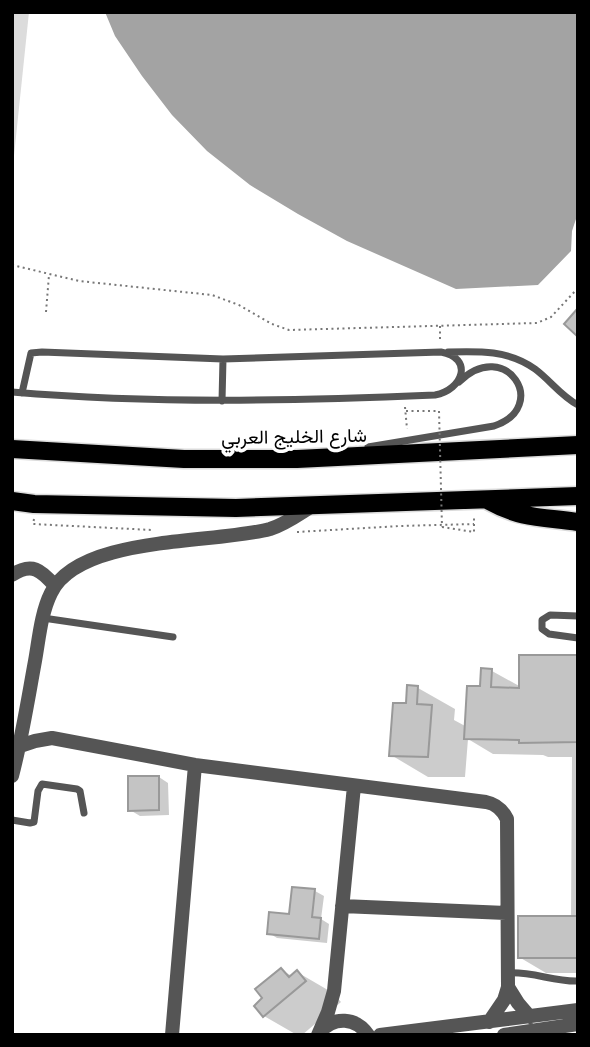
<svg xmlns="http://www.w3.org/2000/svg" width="590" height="1047" font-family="Helvetica,Vazirmatn,sans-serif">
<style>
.green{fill:#dcdcdc}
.water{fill:#a3a3a3}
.shadow{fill:#0003}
.building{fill:#c4c4c4;stroke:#999;stroke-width:2}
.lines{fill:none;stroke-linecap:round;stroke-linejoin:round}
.primary-casing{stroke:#dbdbdb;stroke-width:21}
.path{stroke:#777;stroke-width:2;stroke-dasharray:2 3.5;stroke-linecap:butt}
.service{stroke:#555;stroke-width:7}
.minor{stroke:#555;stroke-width:14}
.primary{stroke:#000;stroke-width:18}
.path-bridge{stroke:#777;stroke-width:2;stroke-dasharray:2 3.5;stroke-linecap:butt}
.labels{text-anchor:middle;stroke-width:7;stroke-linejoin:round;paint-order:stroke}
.street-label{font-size:19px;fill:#000;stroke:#fff}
</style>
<rect width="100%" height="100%" fill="#fff"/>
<!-- green -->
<path class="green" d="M12,12H29L12,175Z"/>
<!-- water -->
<path class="water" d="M105,12H578V213L572,231L571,251L538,285L456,289L347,241L298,214L250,185L207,151L172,115L142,76L115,36Z"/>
<!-- shadow -->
<path class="shadow" d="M578,657V973H546L519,957L571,918L572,757H548L543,755L493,754L468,739L465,777H428L391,755L407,705L418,688L455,709L454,720L467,727L482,688L492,671L521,687Z
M159,777L168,783L169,815L140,816L130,810Z
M293,889L315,891L324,896L321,919L329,924L327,943L277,938L269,933L290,916Z
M281,970L292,976L297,972L333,993L341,1002L302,1035H297L264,1016L265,999Z"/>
<!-- building -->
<path class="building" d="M578,308V337L564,324Z
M519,655H578V742L519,743V740L464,739L467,686H480L481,668L492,669L491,687L519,688Z
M407,685L418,686L417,704L432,705L428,757L389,756L393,703H406Z
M128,776H159V810L128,811Z
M292,887L315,889L312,917L321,918L319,939L267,934L269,912L289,914Z
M518,916H578V958H518Z
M281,968L289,977L297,970L306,981L263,1017L254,1006L262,998L255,989Z"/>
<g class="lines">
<defs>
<path id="primary" d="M12,449L184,459H297L578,445
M12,501L34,504L236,508L578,496
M489,501C521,519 544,517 578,522"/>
</defs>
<!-- primary casing -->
<use href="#primary" class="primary-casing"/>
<!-- path -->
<path class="path" d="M12,265L79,281L212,295L239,305L272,324L289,330L537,323L551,317L578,288
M46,312L49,275
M440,326V341
M405,407L407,429
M406,411H439
M34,519L33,524L152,530
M442,527L474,532V516
M297,532L400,526L474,524"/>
<!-- service -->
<path class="service" d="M448,352C479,351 509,350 535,369C550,380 561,396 578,405
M12,392C153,404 294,401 435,395C463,390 474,358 441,352L223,359L42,352L31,353L22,393
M222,401L223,359
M368,447L494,426C551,407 506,336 459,382
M578,616L550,615L542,620V629L549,634L578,638
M43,618L173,637
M12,820L30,823L34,822L38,791L42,784L77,789L80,791L84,813
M507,973C532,971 554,982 578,981"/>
<!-- minor -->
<path class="minor" d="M12,575C32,562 41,570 55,586
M20,746L35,741L52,738L195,765L486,802C496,804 502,809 507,819L508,987L504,1000L489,1022
M12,776C22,738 28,699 35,661C39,639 41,613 51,593C79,535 215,544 270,529C286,524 299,514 312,506
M342,906L506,913
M508,987L518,1003L530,1017
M320,1032C334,1016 356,1017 368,1035
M172,1035L195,765
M318,1035L328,1012L334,991L354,786
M380,1035L578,1010
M504,1035L578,1024"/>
<!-- primary -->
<use href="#primary" class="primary"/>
<!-- path-bridge -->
<path class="path-bridge" d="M439,411L442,527"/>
</g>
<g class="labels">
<!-- street labels -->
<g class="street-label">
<text transform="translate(294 436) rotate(-1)" y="7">شارع الخليج العربي</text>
</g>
</g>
<!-- border -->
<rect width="590" height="1047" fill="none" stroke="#000000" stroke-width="28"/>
</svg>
